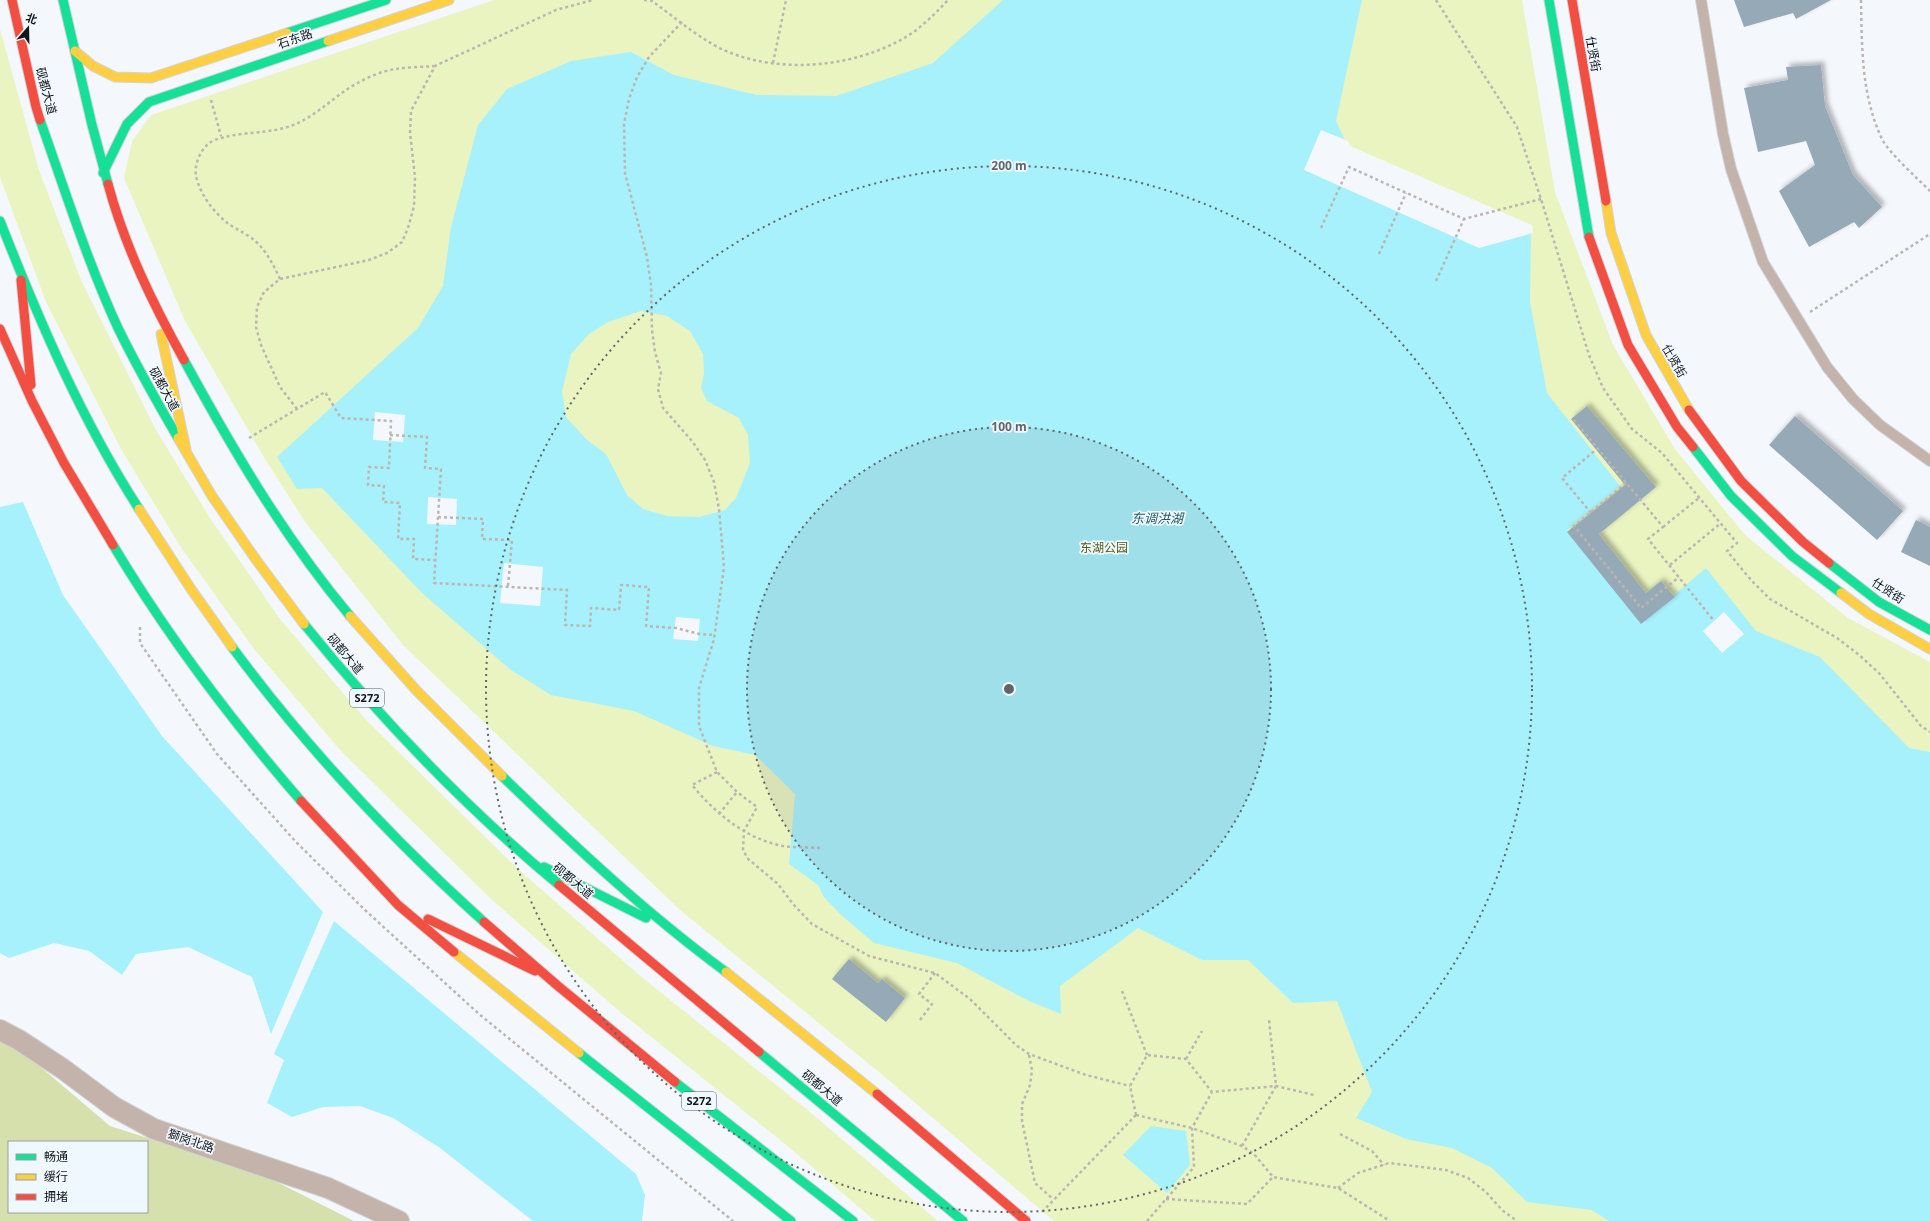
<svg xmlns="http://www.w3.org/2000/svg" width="1930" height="1221" font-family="'Noto Sans','Noto Sans SC',sans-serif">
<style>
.green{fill:#e9f4c1}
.forest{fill:#d6e0ad;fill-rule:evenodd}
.water{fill:#a7f1fc;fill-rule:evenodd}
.pier{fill:#f4f8fc}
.building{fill:#95a9b7;filter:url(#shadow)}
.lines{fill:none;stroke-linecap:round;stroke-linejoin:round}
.lane-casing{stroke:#d1d4d7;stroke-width:12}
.street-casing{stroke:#d1d4d7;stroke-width:22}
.fast-casing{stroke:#d1d4d7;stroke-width:11}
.slow-casing{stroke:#d1d4d7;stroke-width:11}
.jam-casing{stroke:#d1d4d7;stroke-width:11}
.path{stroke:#bdb5b1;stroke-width:2.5;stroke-dasharray:3 3;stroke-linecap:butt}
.lane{stroke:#c4b3aa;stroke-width:10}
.street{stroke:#c4b3aa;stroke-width:20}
.fast{stroke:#16e098;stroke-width:9}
.slow{stroke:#ffcf43;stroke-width:9}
.jam{stroke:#f24e42;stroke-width:9}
.ring{fill:none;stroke:#626568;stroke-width:2;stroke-dasharray:2 4}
.labels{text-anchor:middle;stroke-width:3.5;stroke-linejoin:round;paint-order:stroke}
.shield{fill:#f0f8ff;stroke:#555a5e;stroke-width:1}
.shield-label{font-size:11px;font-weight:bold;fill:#131619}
.street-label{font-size:12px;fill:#131619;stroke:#f0f8ff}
.park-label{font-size:12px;fill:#555e19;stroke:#f0f8ff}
.water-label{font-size:13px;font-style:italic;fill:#205b63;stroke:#f0f8ff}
.centre{fill:#626568;stroke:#f0f8ff;stroke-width:2}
.ring-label{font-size:12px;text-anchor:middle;font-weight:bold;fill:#626568;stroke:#f0f8ff;stroke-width:3.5;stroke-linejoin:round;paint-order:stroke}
</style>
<defs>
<filter id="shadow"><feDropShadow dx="3.5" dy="-3.5" stdDeviation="2" flood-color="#0004"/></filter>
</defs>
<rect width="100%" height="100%" fill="#f4f8fc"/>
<!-- green -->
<path class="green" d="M494,0H1522L1555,192L1613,345L1675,449L1745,535L1848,618L1930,662V1221H1054L880,1073L680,910L403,645L306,523L265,459L185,321L124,178L132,141L151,115Z
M0,29L39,170L81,280L156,430L210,518L280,619L366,720L518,869L644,979L810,1112L938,1221H875L790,1148L619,1011L491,899L340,750L254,649L182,549L122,451L46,302L0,177Z"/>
<!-- forest -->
<path class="forest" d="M0,1041H10L110,1126L265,1176L354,1221H0ZM9,1142H147V1212H9Z"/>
<!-- water -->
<path class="water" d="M1003,0H1362L1336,121L1348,147L1531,227L1530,302L1547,393L1620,486L1567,530L1642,622L1706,568L1756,631L1820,657L1909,748L1930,752V1221H1609L1592,1210L1527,1202L1492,1168L1452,1148L1406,1139L1356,1118L1372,1092L1337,1001L1293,1003L1248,960H1202L1138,928L1060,986L1061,1014L1029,1001L957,963L874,943L840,914L824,897L818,885L789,864L795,794L755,755L713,746L634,711L551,695L511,670L422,593L322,488L297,489L277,457L418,328L443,286L451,227L478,125L507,89L571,61L631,52L674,75L757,95L836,96L933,63ZM641,311L667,316L690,331L703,354L704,373L701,388L707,401L739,418L748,435L750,463L736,498L725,510L699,517L667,516L643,509L627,495L606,454L587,440L566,417L562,392L571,354L589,334L608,322Z
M23,502L63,595L162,736L323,912L271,1034L252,977L188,947L136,954L122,975L89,951L54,943L9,958L0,953V507Z
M334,921L636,1174L645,1195L642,1221H533L440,1148L393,1118L360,1106L323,1107L292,1117L267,1103L284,1060L274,1054Z
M1151,1126L1186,1131L1190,1165L1167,1193L1123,1155Z"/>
<!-- pier -->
<path class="pier" d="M1321,130L1348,141L1350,146L1532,225L1533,233L1479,248L1304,170Z
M375,412L405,415L403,442L373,440Z
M428,497L457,499L456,525L427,524Z
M504,563L543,567L540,606L500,603Z
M1724,612L1744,634L1722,653L1703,631Z
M676,617L700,619L698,641L673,639Z"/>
<!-- building -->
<path class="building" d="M1734,0H1831L1796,19L1793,13L1744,27Z
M1821,65L1825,106L1853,175L1882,207L1859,228L1854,222L1809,247L1779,191L1815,165L1806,141L1758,152L1744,88L1788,80L1786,67Z
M1587,406L1656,487L1599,534L1646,593L1661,581L1675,597L1641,624L1567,532L1625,485L1571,419Z
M1795,416L1903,511L1877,540L1769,445Z
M1916,520L1930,527V566L1901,552Z
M849,959L878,983L882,979L905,998L886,1022L832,979Z"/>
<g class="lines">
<defs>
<path id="lane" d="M1701,0L1723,134L1731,169L1763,262L1827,367L1853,399L1880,425L1930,461"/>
<path id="street" d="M0,1030L19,1040L63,1069L114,1107L154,1129L328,1188L399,1221"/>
<path id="fast" d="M63,0L92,125L108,184
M1549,0L1589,237
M287,33L386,0
M40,120C65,190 87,261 118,328C136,365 157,402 178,438
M103,173L127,124L149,102L328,41
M0,221C39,320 81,419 139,509
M184,360C233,450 284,537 350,616
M1693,447L1731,496L1792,556L1841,593
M113,545C168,637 231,720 301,801
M1829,563L1879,602L1930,630
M304,624C381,719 466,808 559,885
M232,647C306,747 392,839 484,922
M502,776C573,845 646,913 726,972
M544,867L646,918
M759,1052L963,1221
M579,1053L791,1221
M675,1082L853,1221"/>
<path id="slow" d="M328,41L449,0
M75,51L93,66L115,77L151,78L287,33
M1606,201L1611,233L1646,335L1689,410
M161,334L186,449
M178,438L212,496L257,561L304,624
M139,509L191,589L232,647
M1841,593L1869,614L1930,649
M350,616L417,691L502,776
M454,952L579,1053
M726,972L877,1094"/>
<path id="jam" d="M12,0L36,107L40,120
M1572,0L1606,201
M108,184C125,247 153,304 184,360
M1589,237L1628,345L1677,427L1693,447
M21,280L31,385
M0,329L32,401L64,463L113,545
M1689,410L1741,481L1803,542L1829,563
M301,801L398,905L454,952
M559,885L759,1052
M428,919L535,971
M484,922L558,986L675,1082
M877,1094L1026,1221"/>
</defs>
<!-- lane casing -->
<use href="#lane" class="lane-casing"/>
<!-- street casing -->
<use href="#street" class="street-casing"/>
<!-- fast casing -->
<use href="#fast" class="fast-casing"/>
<!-- slow casing -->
<use href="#slow" class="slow-casing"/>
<!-- jam casing -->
<use href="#jam" class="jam-casing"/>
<!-- path -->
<path class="path" d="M644,0L652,1C676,18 704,43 731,53C783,73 848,67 897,42C917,32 933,16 948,0
M1436,0L1517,127L1541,199L1589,355L1603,388L1632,429L1662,453L1737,543L1727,551L1751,580L1770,599L1837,638L1858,654L1879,673L1921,726L1930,732
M1861,0C1862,47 1861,95 1882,139C1889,153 1918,179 1930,191
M682,22L649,57L637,77L629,99L624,124L625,173L647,257L651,285L652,330L655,352L661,373L658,389L663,408L692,441L705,460L714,482L719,509L724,567L714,639L699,688V726L717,772L737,792L757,807L744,831L743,849L747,858L778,884L793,904L812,924L869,956L935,973L970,999L1016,1045L1029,1054L1086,1075L1130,1086
M773,63L786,0
M211,100L221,136
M1321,228L1349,167L1464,219L1541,199
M1379,254L1406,193
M280,279C273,264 266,250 253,239C246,234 238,230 230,225C215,214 200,195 196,176C194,165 200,151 208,144C223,132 264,134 284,128C308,122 326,104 346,90C360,81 379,71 396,69C408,67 422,67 435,66
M1436,281L1464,219
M1810,312L1930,234
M297,409L280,387L261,345L256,327L257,307L264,292L280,279L369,260L387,253L402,242L408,228L414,206L415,177L410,133L411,111L435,66L556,10L593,0
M1574,420L1663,527L1648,539L1714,621
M390,435L427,437L425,468L441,469L434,583L567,590L565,625L590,626L591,608L619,610L621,585L649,587L646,626L676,628L699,634L715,635
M249,438L325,392L341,418L391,421L389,468L369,467L368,485L384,486L383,502L400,503L398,539H414L413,559L435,560
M1626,483L1574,526L1641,608L1679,577
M1591,513L1562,478L1598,448
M438,517L483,519L482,539L512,540L508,587
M1663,527L1700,497
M1670,565L1721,523
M140,627V643L217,754L296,842L366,911L479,1014L733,1221
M717,772L692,785C715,813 746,839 783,846C795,848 808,847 820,848
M719,814L737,792
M1122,991L1147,1055
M920,1020L932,1004L919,994L935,973
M1029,1055L1032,1070L1030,1085L1022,1104V1121L1035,1183L1053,1199
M1186,1059L1202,1031
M1136,1115L1192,1128L1242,1146L1254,1154L1273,1177L1338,1188L1390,1221
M1136,1115L1130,1086L1147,1055L1186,1059L1212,1092L1276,1086L1314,1095
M1340,1134L1372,1151L1384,1165
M1242,1146L1276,1086L1269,1020
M1338,1188L1358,1173L1389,1163L1446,1170L1468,1178L1486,1192L1502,1210L1517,1221
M1166,1199L1247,1204L1273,1177
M1042,1212L1136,1115
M1147,1221L1194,1167L1192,1128L1212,1092"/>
<!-- lane -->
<use href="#lane" class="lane"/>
<!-- street -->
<use href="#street" class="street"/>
<!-- fast -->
<use href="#fast" class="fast"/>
<!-- slow -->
<use href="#slow" class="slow"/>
<!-- jam -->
<use href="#jam" class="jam"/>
</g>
<!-- distance rings -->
<circle cx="1009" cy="689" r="262" fill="#626568" fill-opacity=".12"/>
<g class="ring">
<circle cx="1009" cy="689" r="262"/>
<circle cx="1009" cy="689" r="523"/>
</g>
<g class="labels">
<!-- shield labels -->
<g class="shield">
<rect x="350" y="689" width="34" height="18" rx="3"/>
<rect x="682" y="1092" width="34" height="18" rx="3"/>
</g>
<g class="shield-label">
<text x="367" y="702">S272</text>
<text x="699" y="1105">S272</text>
</g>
<!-- street labels -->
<g class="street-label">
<text transform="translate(295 39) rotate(-19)" y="4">石东路</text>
<text transform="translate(1593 54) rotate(80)" y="4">仕贤街</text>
<text transform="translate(46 91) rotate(75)" y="4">砚都大道</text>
<text transform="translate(1674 361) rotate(60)" y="4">仕贤街</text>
<text transform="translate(164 389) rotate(61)" y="4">砚都大道</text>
<text transform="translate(1888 591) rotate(33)" y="4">仕贤街</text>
<text transform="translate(345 654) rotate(50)" y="4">砚都大道</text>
<text transform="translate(573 881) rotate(40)" y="4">砚都大道</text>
<text transform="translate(822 1088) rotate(40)" y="4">砚都大道</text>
<text transform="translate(191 1141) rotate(19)" y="4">獅岗北路</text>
</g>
<!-- park labels -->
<g class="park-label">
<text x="1104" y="552">东湖公园</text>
</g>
<!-- water labels -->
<g class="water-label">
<text x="1157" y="523">东调洪湖</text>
</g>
</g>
<circle cx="1009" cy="689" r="6" class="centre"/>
<g class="ring-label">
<text x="1009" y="170">200 m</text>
<text x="1009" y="431">100 m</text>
</g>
<!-- legend -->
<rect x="8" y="1141" width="140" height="72" fill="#f0f8ff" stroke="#989ea3"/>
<rect x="16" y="1154" width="20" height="6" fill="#16e098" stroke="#989ea3"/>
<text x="44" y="1161" font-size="12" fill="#131619">畅通</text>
<rect x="16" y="1174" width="20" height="6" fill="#ffcf43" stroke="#989ea3"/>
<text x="44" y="1181" font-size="12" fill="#131619">缓行</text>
<rect x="16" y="1194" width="20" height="6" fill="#f24e42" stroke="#989ea3"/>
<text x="44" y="1201" font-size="12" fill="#131619">拥堵</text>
<!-- north arrow -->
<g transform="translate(28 28) rotate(20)" stroke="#f0f8ff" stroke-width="3" paint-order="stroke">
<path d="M0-3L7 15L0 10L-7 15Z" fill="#131619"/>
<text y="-6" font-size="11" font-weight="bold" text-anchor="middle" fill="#131619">北</text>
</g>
</svg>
